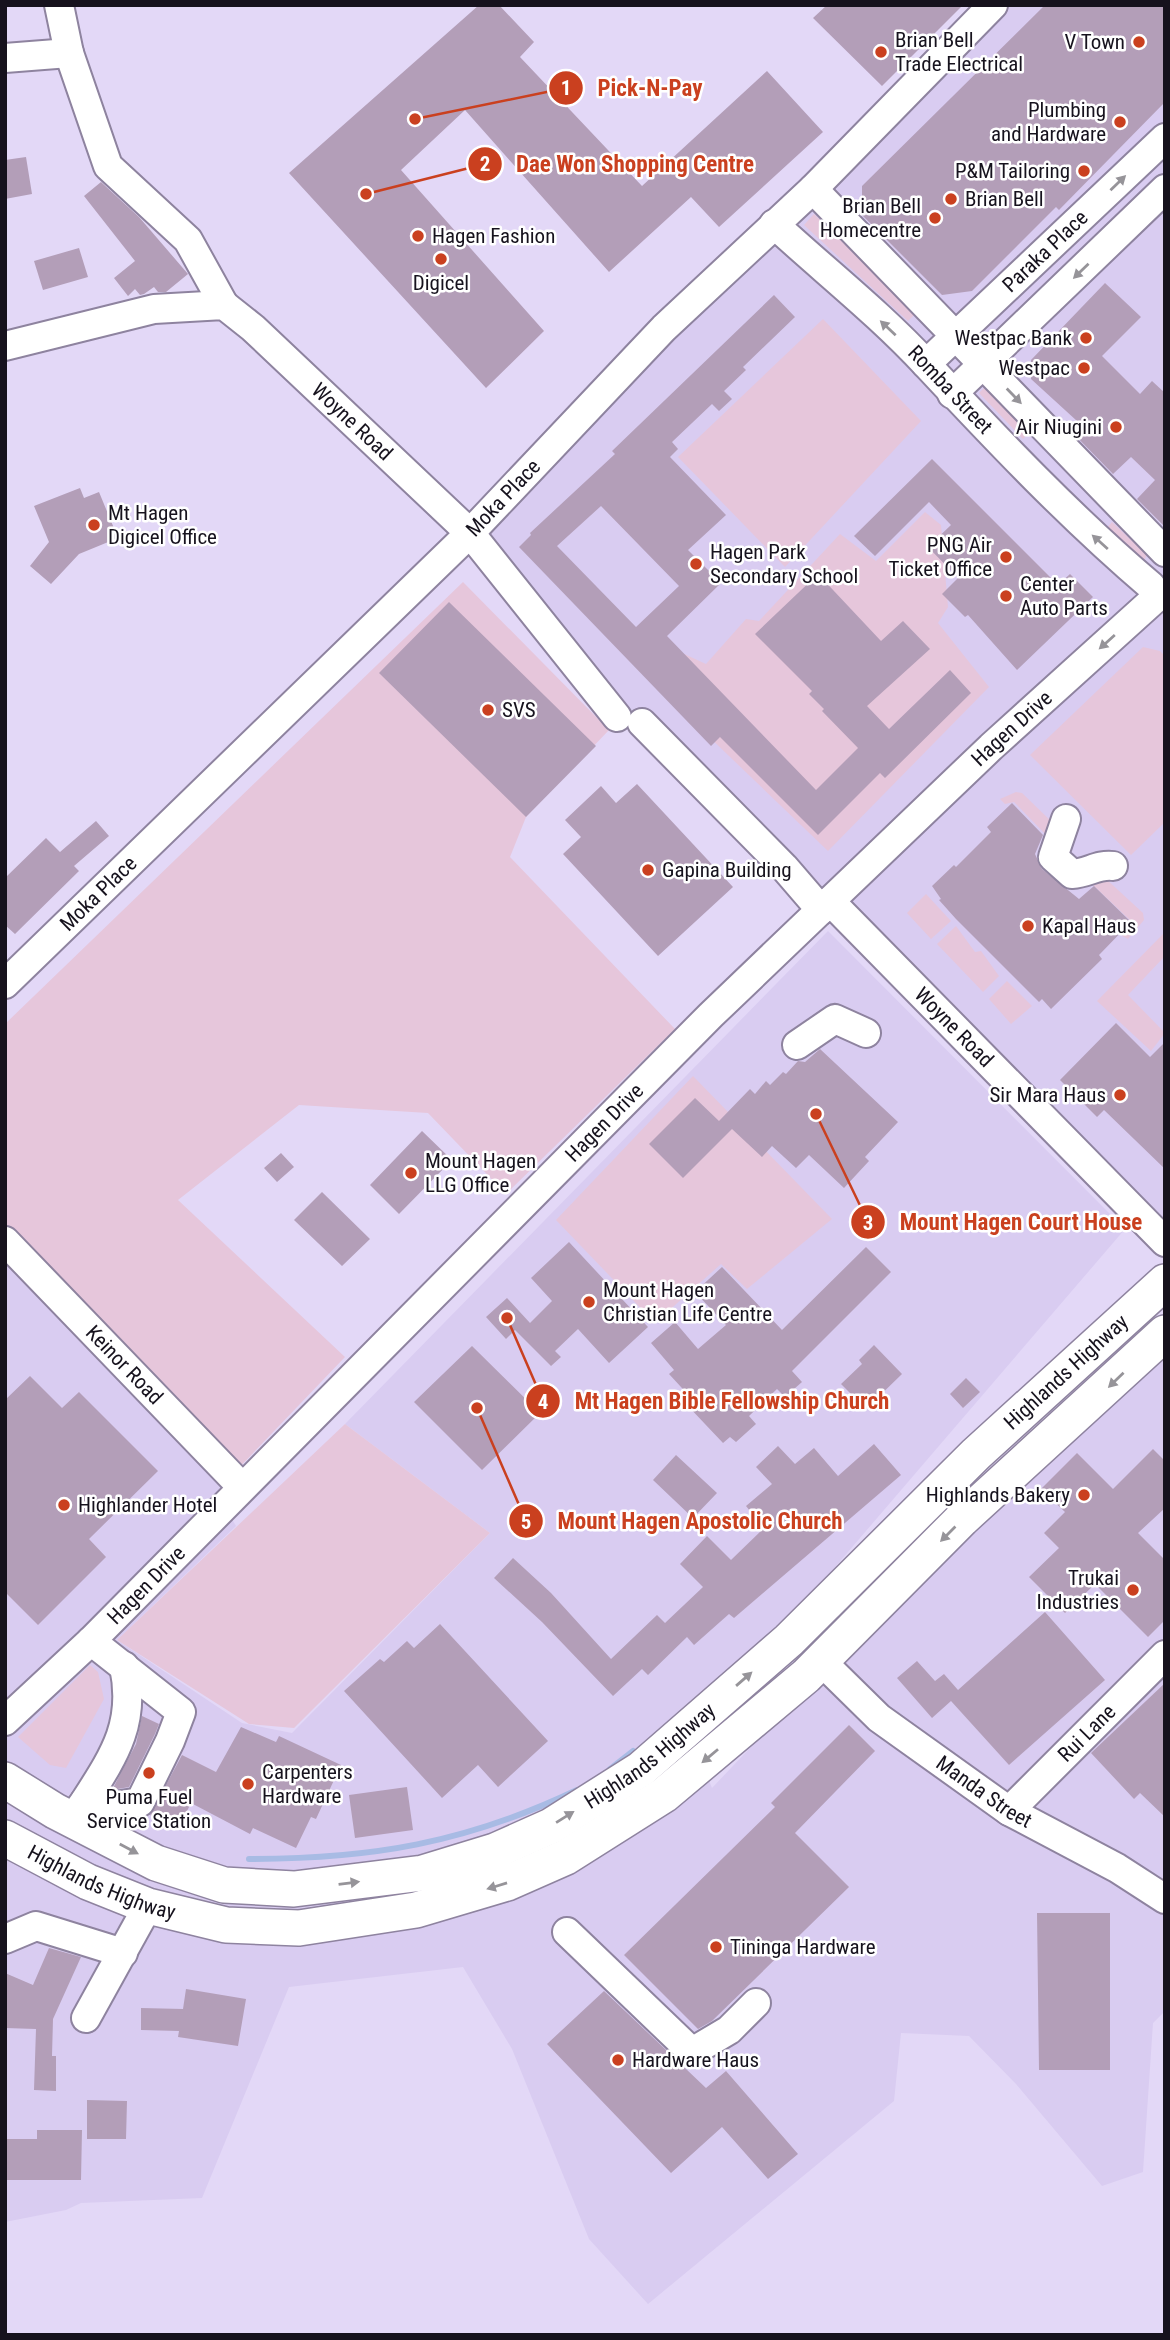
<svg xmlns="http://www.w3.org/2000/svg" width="1170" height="2340" font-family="'Roboto Condensed',sans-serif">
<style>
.built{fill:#d9ccf1}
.green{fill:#e6c6db}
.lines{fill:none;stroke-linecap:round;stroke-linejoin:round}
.stream{stroke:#a8bbe4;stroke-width:6}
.building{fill:#b39eb8;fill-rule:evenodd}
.minor-casing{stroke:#8e839f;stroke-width:32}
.major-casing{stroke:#8e839f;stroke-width:38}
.minor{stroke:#fff;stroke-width:28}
.major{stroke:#fff;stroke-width:35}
.oneway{fill:#969499}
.poi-dot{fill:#ca401f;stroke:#fff;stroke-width:2.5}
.labels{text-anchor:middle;stroke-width:5;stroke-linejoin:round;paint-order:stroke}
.poi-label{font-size:21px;fill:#16121d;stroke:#fff;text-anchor:start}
.street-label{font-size:21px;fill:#16121d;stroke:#fff}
.leader{fill:none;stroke:#ca401f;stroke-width:2.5}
.callout-dot{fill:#ca401f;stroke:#fff;stroke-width:2.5}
.mark-label{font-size:21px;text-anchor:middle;font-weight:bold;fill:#fff}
.callout-label{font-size:23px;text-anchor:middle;font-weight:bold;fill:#ca401f;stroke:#fff;stroke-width:5;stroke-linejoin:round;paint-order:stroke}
</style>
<rect width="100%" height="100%" fill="#e3d8f7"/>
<!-- built -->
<path class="built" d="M1005,5H1165V1223L830,901L617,717L470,533Z
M828,931L1125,1229L691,1735L712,1788L1139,1339L1165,1333V2011L1153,2023L1143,2172L1102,2186L1016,2084L969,2036L901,2033L894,2101L648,2304L589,2239L512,2049L463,1967L289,1987L202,2198L81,2203L66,2210L5,2222V1241L242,1487L223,1504L236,1526L117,1640L242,1723L292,1733L490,1533L345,1424Z"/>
<!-- green -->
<path class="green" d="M814,214L917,312L908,321L804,225Z
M823,319L921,421L785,567L678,457Z
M986,386L1030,432L1023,439L979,393Z
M925,512L941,525L948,607L938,623L989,687L828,851L654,684L682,653L706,664L746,619L759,621L840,534L876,561Z
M1112,522L1147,555L1143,562L1107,528Z
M463,582L609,730L526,817L510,857L675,1029L506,1194L428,1113L299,1105L178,1200L345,1357L234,1473L5,1224V1024Z
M1143,647L1160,651L1165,656V822L1131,855L1030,755Z
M1016,792L1022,793L1053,823L1049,838L1014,802L1005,804L1000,799Z
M1105,878L1143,913L1144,920L1128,939L1122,936L1133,923L1090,882Z
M926,894L951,921L931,939L907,913Z
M956,926L975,952L981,951L999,976L983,992L937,944Z
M1165,932V956L1128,995L1165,1033L1151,1051L1097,1001Z
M1007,981L1032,1006L1011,1024L989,999Z
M693,1076L832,1219L747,1289L721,1264L655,1323L556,1220Z
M345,1424L490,1533L294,1728L249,1724L117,1640Z
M90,1665L98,1672L104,1699L66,1768L50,1765L18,1737Z"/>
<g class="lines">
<!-- stream -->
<path class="stream" d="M610,1769L633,1751
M249,1859C371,1859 466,1843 577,1790"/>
</g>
<!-- building -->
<path class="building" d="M479,5H499L534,42L520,57L642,186L767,71L823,132L719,227L691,197L609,272L465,110L401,170L544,331L486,388L289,173Z
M827,5H963L882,86L813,18Z
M1045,5H1165V102L1059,210L1056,207L972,291L942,295L862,215V186Z
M26,157L32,194L5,199V160Z
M101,182L139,217L188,274L166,292H158L154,287L144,294L140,295L135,289L128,296L114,278L135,261L84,196Z
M79,248L88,277L43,290L34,261Z
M1105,283L1141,317L1102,356L1140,394L1152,381L1165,393V527L1137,499L1155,480L1131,457L1113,474L1069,429L1077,421L1031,379V360Z
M774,295L795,317L743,367L746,370L724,391L732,399L719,411L712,404L672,442L678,449L670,457L726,515L688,550L721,583L667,636L816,790L858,748L822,711L824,709L809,694L812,691L755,634L818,574L881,641L903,621L930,649L867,706L889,729L950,670L971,693L885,778L880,773L818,835L720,737L711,746L519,547L531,535L530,533L615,454L612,451ZM601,506L679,586L636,627L557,546Z
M932,459L1058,585L1070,574L1093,597L1017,670L968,615L965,617L942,594L958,578L928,547L951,525L929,502L875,556L854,536Z
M80,488L84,498L99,492L118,538L79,554L51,584L30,566L49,542L34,506Z
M449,602L596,746L526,817L379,673Z
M637,784L733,887L658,956L563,854L581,837L565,820L601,786L616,803Z
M1012,803L1043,835L1035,854L1042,869L1079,899L1094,886L1131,922L1099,955L1102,959L1051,1009L1042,999L1039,1002L956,919L939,900L941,899L932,886L954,865L956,867L991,832L987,827Z
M96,821L109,836L74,866L79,871L15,934L5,925V878L46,838L60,852Z
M1116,1023L1150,1057L1165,1042V1169L1104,1110L1097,1117L1060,1080Z
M820,1049L898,1122L865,1157L869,1161L844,1188L809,1155L796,1168L772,1146L762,1157L732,1129L683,1178L649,1144L695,1098L719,1121L750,1089L755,1094L766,1081L770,1085L783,1072L786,1074L798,1061L805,1062Z
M422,1131L452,1160L399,1214L370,1185Z
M281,1153L294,1167L277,1182L264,1168Z
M322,1192L370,1239L342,1266L294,1220Z
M569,1242L648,1327L609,1363L578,1329L555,1351L561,1357L551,1366L515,1330L506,1339L486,1317L507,1298L530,1323L552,1301L531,1278Z
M866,1247L891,1272L792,1371L802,1382L785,1397L777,1389L749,1416L756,1424L736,1442L730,1437L723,1443L687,1405L693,1400L669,1374L674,1370L651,1343L675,1322L698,1349L726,1325L695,1292L722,1267L782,1330Z
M874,1345L902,1374L866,1409L841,1384L862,1364L859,1360Z
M472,1346L540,1413L482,1470L414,1402Z
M30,1376L62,1408L79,1392L158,1471L89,1539L106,1557L38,1625L5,1592V1400Z
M966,1378L980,1392L963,1408L950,1394Z
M874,1444L901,1475L734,1618L729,1614L694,1645L687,1637L648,1675L642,1669L613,1696L542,1622L494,1578L513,1558L551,1593L611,1659L657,1615L665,1623L703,1587L680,1564L707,1536L731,1560L764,1528L746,1506L772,1484L756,1467L778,1446L795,1464L814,1448L838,1476Z
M1153,1449L1165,1461V1508L1138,1533L1165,1560V1620L1148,1637L1095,1584L1065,1613L1029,1577L1059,1548L1044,1533L1065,1512L1041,1489L1077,1453L1113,1489Z
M676,1455L717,1493L693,1518L653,1480Z
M1045,1612L1105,1680L1009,1765L951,1701L932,1718L897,1678L917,1661L935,1681L944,1674L958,1690Z
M440,1624L548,1741L498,1787L478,1765L442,1798L344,1691L380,1659L384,1662L407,1641L414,1648Z
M1165,1683V1817L1140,1793L1134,1799L1091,1753Z
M142,1716L159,1724L155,1734L129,1787L112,1790L136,1744Z
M849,1725L875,1751L795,1833L849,1887L712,2021L698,2029L624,1955L775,1807L771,1803Z
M241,1727L276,1742L279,1736L341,1765L316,1819L311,1817L296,1848L253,1828L250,1834L191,1803L178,1829L150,1815L182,1755L216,1772Z
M407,1787L413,1830L355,1838L349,1795Z
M1037,1913H1110V2070H1039Z
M49,1948L81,1957L53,2019L52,2056H56V2091L34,2090L36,2029L5,2028V1973L33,1985Z
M186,1989L246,1999L238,2046L178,2037L179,2031L141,2030V2008L183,2009Z
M604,1991L706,2088L726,2071L798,2154L768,2179L722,2127L671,2173L547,2044Z
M87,2100L127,2101L126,2139H87Z
M37,2130H82L81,2180H5V2139H37Z"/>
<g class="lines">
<defs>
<g id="minor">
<path d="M59,5L69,53L108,166L188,240L224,305"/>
<path d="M5,58L69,53"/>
<path d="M813,189L1165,552"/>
<path id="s1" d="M774,224C825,271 881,315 927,365C999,442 1071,518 1151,586"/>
<path id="s2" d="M5,346L154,309L224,305L253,328L470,533L617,717"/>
<path id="s3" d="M926,364L1165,138"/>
<path d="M952,394L1165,189"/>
<path d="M642,723L784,867L821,910"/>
<path d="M1066,819L1053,857L1072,874C1088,873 1098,864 1113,866"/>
<path id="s4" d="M830,901L1165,1242"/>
<path id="s5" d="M5,984L470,533L664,328L813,189L993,5"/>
<path d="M797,1045L835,1019L866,1033"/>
<path id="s6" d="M5,1241L242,1487"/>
<path id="s7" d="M821,1661L879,1718L1009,1811L1117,1868L1165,1899"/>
<path id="s8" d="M5,1721L91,1641L711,1015L991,747L1157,597"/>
<path d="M85,1801C115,1754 136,1723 124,1666"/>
<path id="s9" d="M1009,1811L1165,1655"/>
<path d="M72,1819L85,1801L109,1807L140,1802L170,1741L181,1712L91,1641"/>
<path d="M567,1932L692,2052L729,2030L756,2003"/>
<path d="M5,1939L36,1926L123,1953"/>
<path d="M86,2018L148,1906"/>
</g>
<g id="major">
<path id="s10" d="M5,1780L55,1811L156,1863L224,1885L294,1889L423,1873L495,1851L551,1826L641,1769L789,1640L976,1454L1165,1282"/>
<path id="s11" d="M5,1838L88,1882L148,1906L226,1925L299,1928L416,1910L507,1883L566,1857L664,1795L806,1676L962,1519L1165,1333"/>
</g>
</defs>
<!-- minor casing -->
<use href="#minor" class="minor-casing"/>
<!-- major casing -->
<use href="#major" class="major-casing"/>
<!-- minor -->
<use href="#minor" class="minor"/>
<!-- major -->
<use href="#major" class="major"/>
</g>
<!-- one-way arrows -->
<defs><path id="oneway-solid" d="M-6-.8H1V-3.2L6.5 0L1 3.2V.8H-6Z" transform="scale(1.75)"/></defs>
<g class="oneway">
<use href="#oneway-solid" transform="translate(1118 183) rotate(-44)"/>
<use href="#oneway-solid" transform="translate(1081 271) rotate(136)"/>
<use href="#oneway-solid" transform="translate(888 328) rotate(-137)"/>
<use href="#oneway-solid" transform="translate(1014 396) rotate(46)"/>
<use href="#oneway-solid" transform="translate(1100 542) rotate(-138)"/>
<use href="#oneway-solid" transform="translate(1107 642) rotate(138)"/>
<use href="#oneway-solid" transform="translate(1116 1380) rotate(136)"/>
<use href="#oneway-solid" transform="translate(948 1534) rotate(135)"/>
<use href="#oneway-solid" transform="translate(744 1679) rotate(-41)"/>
<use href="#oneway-solid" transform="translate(710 1756) rotate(140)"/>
<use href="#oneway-solid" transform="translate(565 1817) rotate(-32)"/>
<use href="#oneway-solid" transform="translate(129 1849) rotate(28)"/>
<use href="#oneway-solid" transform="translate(349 1883) rotate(-7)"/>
<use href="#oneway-solid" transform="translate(497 1886) rotate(163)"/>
</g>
<!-- markers -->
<g class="poi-dot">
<circle cx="1139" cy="42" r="7"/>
<circle cx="881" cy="52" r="7"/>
<circle cx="1120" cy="122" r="7"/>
<circle cx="1084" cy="171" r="7"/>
<circle cx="951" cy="199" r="7"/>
<circle cx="935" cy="218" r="7"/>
<circle cx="418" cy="236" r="7"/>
<circle cx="441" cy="259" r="7"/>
<circle cx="1086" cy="338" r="7"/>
<circle cx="1084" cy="368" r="7"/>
<circle cx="1116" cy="427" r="7"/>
<circle cx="94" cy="525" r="7"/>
<circle cx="1006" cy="557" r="7"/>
<circle cx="696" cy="564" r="7"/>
<circle cx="1006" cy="596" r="7"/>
<circle cx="488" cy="710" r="7"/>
<circle cx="648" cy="870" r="7"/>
<circle cx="1028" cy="926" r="7"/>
<circle cx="1120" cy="1095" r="7"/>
<circle cx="411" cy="1173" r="7"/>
<circle cx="589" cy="1302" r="7"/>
<circle cx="1084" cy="1495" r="7"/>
<circle cx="64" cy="1505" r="7"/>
<circle cx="1133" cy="1590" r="7"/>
<circle cx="149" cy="1773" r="7"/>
<circle cx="248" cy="1784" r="7"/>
<circle cx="716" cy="1947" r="7"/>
<circle cx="618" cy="2060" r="7"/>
</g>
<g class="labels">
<!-- poi labels -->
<g class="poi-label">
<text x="895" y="47">Brian Bell<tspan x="895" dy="24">Trade Electrical</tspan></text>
<text x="1125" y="49" text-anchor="end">V Town</text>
<text x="1106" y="117" text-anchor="end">Plumbing<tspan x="1106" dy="24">and Hardware</tspan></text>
<text x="1070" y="178" text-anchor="end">P&amp;M Tailoring</text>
<text x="965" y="206">Brian Bell</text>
<text x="921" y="213" text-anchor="end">Brian Bell<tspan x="921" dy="24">Homecentre</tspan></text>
<text x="432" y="243">Hagen Fashion</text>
<text x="441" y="290" text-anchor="middle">Digicel</text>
<text x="1072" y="345" text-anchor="end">Westpac Bank</text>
<text x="1070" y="375" text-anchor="end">Westpac</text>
<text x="1102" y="434" text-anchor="end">Air Niugini</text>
<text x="108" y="520">Mt Hagen<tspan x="108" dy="24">Digicel Office</tspan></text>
<text x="992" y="552" text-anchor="end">PNG Air<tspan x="992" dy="24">Ticket Office</tspan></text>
<text x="710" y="559">Hagen Park<tspan x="710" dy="24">Secondary School</tspan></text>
<text x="1020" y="591">Center<tspan x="1020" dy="24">Auto Parts</tspan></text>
<text x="502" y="717">SVS</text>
<text x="662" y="877">Gapina Building</text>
<text x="1042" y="933">Kapal Haus</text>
<text x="1106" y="1102" text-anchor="end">Sir Mara Haus</text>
<text x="425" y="1168">Mount Hagen<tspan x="425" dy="24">LLG Office</tspan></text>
<text x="603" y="1297">Mount Hagen<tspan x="603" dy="24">Christian Life Centre</tspan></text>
<text x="1070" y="1502" text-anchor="end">Highlands Bakery</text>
<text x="78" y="1512">Highlander Hotel</text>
<text x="1119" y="1585" text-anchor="end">Trukai<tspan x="1119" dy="24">Industries</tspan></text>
<text x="262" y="1779">Carpenters<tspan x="262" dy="24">Hardware</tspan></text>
<text x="149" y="1804" text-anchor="middle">Puma Fuel<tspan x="149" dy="24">Service Station</tspan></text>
<text x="730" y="1954">Tininga Hardware</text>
<text x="632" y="2067">Hardware Haus</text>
</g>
<!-- street labels -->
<g class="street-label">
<text dy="7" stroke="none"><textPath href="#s3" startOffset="164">Paraka Place</textPath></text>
<text dy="7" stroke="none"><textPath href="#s1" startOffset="242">Romba Street</textPath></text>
<text dy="7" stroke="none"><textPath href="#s2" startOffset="397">Woyne Road</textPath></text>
<text dy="7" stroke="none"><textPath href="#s5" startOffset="696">Moka Place</textPath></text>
<text dy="7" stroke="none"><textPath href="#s8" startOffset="1414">Hagen Drive</textPath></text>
<text dy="7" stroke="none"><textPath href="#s5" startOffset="130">Moka Place</textPath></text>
<text dy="7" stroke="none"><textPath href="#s4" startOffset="177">Woyne Road</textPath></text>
<text dy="7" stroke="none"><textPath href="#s8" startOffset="847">Hagen Drive</textPath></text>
<text dy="7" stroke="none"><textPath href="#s6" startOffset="172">Keinor Road</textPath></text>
<text dy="7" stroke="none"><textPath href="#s10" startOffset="1269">Highlands Highway</textPath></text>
<text dy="7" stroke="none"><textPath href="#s8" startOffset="196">Hagen Drive</textPath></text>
<text dy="7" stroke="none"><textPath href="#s9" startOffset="110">Rui Lane</textPath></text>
<text dy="7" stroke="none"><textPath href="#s10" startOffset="702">Highlands Highway</textPath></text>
<text dy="7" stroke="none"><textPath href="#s7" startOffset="210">Manda Street</textPath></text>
<text dy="7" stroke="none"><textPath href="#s11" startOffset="107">Highlands Highway</textPath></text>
</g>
</g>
<!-- callouts -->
<path class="leader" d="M415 119L566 88M366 194L485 164M816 1114L868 1222M507 1318L543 1401M477 1408L526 1521"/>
<g class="callout-dot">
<circle cx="415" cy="119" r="7"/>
<circle cx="366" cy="194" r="7"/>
<circle cx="816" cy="1114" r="7"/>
<circle cx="507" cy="1318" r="7"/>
<circle cx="477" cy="1408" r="7"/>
<circle cx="566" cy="88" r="18"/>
<circle cx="485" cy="164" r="18"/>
<circle cx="868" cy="1222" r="18"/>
<circle cx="543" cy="1401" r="18"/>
<circle cx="526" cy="1521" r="18"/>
</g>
<g class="mark-label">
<text x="566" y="95">1</text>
<text x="485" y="171">2</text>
<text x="868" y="1230">3</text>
<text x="543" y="1409">4</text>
<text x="526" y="1529">5</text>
</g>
<g class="callout-label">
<text x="650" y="96">Pick-N-Pay</text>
<text x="635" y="172">Dae Won Shopping Centre</text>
<text x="1021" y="1230">Mount Hagen Court House</text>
<text x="732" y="1409">Mt Hagen Bible Fellowship Church</text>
<text x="700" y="1529">Mount Hagen Apostolic Church</text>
</g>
<!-- border -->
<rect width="1170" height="2340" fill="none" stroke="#16121d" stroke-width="14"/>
</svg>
